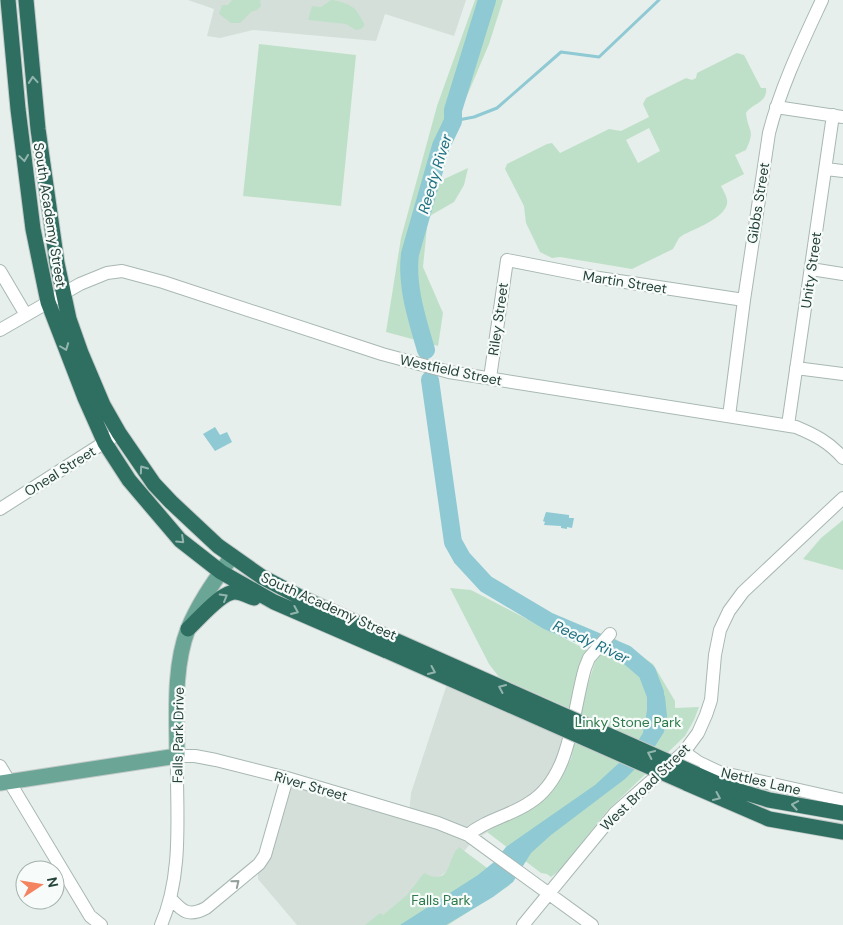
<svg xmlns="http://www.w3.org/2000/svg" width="843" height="925" font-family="'DM Sans',sans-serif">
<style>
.built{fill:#d4dfda}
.green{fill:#bfe0c8;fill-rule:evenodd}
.water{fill:#8ec9d4}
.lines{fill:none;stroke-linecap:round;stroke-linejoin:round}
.stream{stroke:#8ec9d4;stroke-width:3}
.river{stroke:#8ec9d4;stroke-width:18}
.minor-casing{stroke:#a8b8b2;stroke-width:14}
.major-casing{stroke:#c2cac8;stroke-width:17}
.highway-casing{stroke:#c2cac8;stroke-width:17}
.minor{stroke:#fff;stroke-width:12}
.major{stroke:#6aa596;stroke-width:15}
.highway{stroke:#2f6f62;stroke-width:15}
.highway-bridge-casing{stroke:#c2cac8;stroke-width:17;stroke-linecap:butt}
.highway-bridge{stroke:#2f6f62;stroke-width:15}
.oneway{stroke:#93b5ae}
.oneway2{stroke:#92a09c}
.labels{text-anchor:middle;stroke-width:4.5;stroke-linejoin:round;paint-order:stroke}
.street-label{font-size:14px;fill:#24423a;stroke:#f7fbf9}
.park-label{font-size:14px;fill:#2d7a4b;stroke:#f7fbf9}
.water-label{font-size:15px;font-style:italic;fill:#1c6f80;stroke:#f7fbf9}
</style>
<rect width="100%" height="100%" fill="#e6efeb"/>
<!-- built -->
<path class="built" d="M188,0H466L454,36L385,14L376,41L253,30L220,38L207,36L214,9Z
M450,675L577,731L571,759L548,793L478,838L474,839L450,869L373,925H297L258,879V860L278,785L386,807L409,815L411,793Z"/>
<!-- green -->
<path class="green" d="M232,0H260L261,6L257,10L251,12L240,23H231L219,14L222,5H228Z
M331,0C337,0 350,4 355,9C357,11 362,20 364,23V26L361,29L356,30L346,24L308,20L312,6L321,7Z
M475,0H503L489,44L450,136L440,181L468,168L464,185L454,202L428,217L423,267L443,313L438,346L386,332L401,238L437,106Z
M259,44L356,55L341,206L243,196Z
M737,53L744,55L761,88H766C768,103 752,103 746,113C748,133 756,128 746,150L735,155L744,174L721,186C724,192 728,198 727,204C724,218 695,229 683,235L679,238L673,249L632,269L560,257L552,258L540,252L526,223L524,206L505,169L507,164L547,144L552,143L560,153L609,129L621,131L649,117L643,104L646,98L686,78L692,80L696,78L697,73ZM649,128L660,151L638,163L626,140Z
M843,520V570L803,559L821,538Z
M450,588L471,590L587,650L571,709L499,677L489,664Z
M614,638L653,664L675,701V708L699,707L694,720L685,736L607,811L561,869L551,877L547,874L541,873L487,832L548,793L571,759L586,690L596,659Z
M459,847L510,885L448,925H365L380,913L383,915L407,895L424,873C452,888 447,857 459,847Z"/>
<!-- water -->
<path class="water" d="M215,427L220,435L227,432L232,442L215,451L203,434Z
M546,512L569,515V518H574L572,528L567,527V529L561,528V526L544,525L545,522L543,521Z
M647,672L658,679L665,697L667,716L664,732L650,754L625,779L551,835L531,853L513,882L493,897L446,925H400L478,875L494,862L506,847L595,785L630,753L643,733L647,710Z"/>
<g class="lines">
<!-- stream -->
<path class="stream" d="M453,121L474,117L497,108L561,52L599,57L659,0"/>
<!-- river -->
<path class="river" d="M426,350C417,319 406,286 410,254L441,146L453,121V110L487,0
M430,380L453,542L462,558L486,584L548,621L626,654L647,672L655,693"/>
<defs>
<path id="minor" d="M776,107L843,117
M826,169L843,171
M811,269L843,274
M0,271L26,315
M0,330L80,284L107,273L122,271L163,282L382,354L449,372L796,427C815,435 829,442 843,458
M796,368L843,374
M490,378L507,260L599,278L744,300
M729,416L744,300L769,133C781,86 802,43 822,0
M788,425L833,115
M0,509L119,433
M684,752L698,762L719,772L843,800
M0,766L90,916L101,925
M468,835C485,820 510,816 529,803C572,777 572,712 585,668L589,658L610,634
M171,899C183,912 189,917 206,908L259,864L265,855L287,778
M161,925C184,872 176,812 177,756H195L216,760L287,778L438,823L468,835L592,925
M523,925L615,813L684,752L698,733L706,715L711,700L715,655L720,630L729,611L743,592L843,498"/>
<path id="major" d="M0,783L177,756C177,715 173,668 188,629C199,602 216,579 232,556"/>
<path id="highway" d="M8,0L18,109L33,229L48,302L85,398L105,443L129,480L180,540L221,572L274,602L387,651
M26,0L38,129L57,263L69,319L81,353L103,405L119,433L154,484L171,502L218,546L262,577L298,596L388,637
M188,629C199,619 221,592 235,592C241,592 248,596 254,598
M696,774L723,786L769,800L843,813
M686,783L769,819L843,832"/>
</defs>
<!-- minor casing -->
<use href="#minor" class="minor-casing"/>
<!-- major casing -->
<use href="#major" class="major-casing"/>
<!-- highway casing -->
<use href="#highway" class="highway-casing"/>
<!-- minor -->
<use href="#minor" class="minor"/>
<!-- major -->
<use href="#major" class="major"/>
<!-- highway -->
<use href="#highway" class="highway"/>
<defs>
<path id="highway-bridge" d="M388,637L696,774
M387,651L686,783"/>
</defs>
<!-- highway-bridge casing -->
<use href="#highway-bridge" class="highway-bridge-casing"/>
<!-- highway-bridge -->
<use href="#highway-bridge" class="highway-bridge"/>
</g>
<!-- one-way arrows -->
<defs><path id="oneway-chevron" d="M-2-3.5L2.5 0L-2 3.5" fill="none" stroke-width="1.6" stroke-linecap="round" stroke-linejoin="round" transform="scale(1.25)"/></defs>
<g class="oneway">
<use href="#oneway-chevron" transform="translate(33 80) rotate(-95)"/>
<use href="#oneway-chevron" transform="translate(24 158) rotate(82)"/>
<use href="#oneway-chevron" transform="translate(65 347) rotate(69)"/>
<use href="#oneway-chevron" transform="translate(143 469) rotate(-125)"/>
<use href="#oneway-chevron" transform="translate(181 540) rotate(43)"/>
<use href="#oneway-chevron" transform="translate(224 597) rotate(-30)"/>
<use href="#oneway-chevron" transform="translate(295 611) rotate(23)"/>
<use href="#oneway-chevron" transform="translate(432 671) rotate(24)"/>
<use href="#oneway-chevron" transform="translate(502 688) rotate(-156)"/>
<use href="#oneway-chevron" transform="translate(651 754) rotate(-155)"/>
<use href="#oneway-chevron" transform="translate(717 797) rotate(24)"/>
<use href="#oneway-chevron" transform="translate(795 805) rotate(-170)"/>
</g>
<use class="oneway2" href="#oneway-chevron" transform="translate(236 883) rotate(-39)"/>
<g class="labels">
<!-- street labels -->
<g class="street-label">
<text transform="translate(758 203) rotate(-81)" y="5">Gibbs Street</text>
<text transform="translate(50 215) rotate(81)" y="5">South Academy Street</text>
<text transform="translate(811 270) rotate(-82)" y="5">Unity Street</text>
<text transform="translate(625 282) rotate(9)" y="5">Martin Street</text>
<text transform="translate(498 319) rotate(-82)" y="5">Riley Street</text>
<text transform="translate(451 370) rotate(12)" y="5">Westfield Street</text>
<text transform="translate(60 471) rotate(-32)" y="5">Oneal Street</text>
<text transform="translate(329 606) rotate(24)" y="5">South Academy Street</text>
<text transform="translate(178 735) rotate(-89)" y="5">Falls Park Drive</text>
<text transform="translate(761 781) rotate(13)" y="5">Nettles Lane</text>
<text transform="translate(311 786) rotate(16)" y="5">River Street</text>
<text transform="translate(645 787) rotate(-44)" y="5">West Broad Street</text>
</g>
<!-- park labels -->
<g class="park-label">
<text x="628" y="727">Linky Stone Park</text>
<text x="441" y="905">Falls Park</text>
</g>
<!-- water labels -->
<g class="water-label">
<text transform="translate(435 174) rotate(-73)" y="5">Reedy River</text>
<text transform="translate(591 642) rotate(25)" y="5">Reedy River</text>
</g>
</g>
<!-- north arrow -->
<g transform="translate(40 885) rotate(78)"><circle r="24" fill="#f7fbf9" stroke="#a3b1ad"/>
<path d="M0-4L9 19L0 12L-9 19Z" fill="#f4845f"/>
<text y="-8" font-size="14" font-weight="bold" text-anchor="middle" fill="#24423a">N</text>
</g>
</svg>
